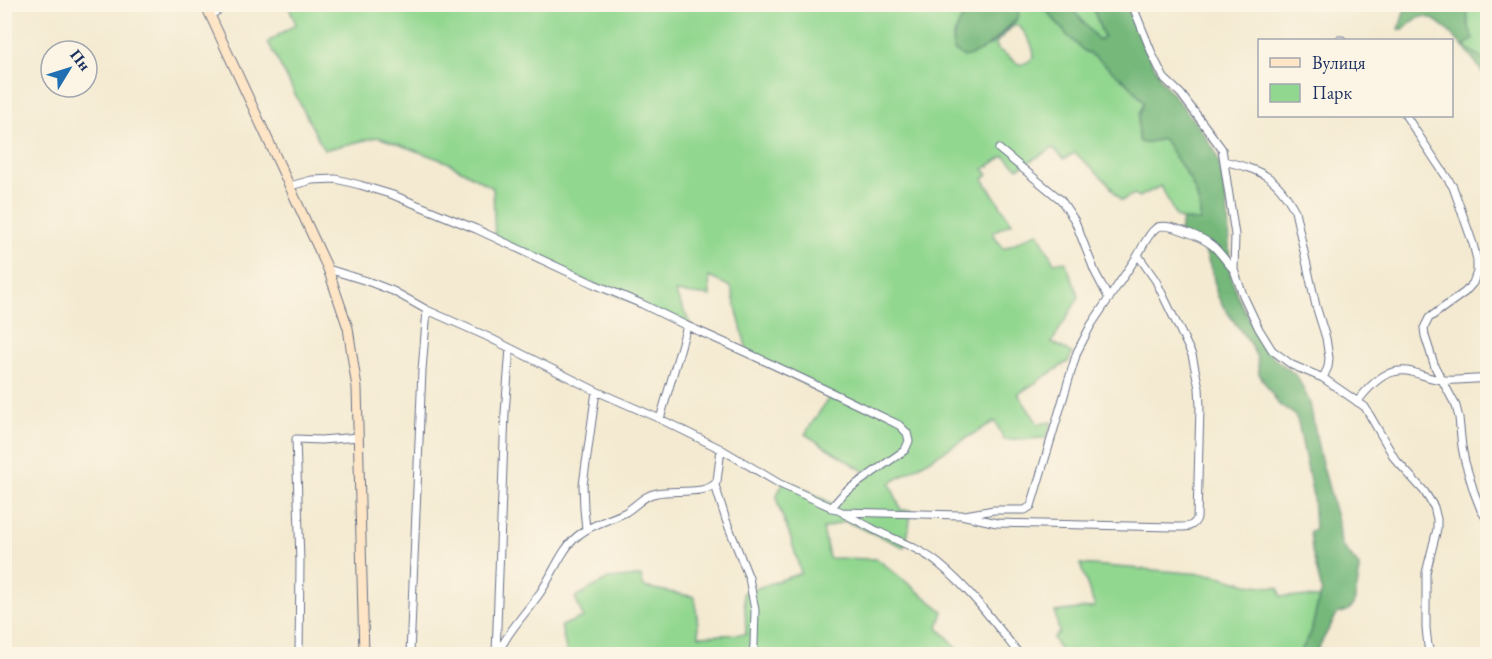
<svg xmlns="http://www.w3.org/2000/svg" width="1492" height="659" font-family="'EB Garamond',serif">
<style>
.green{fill:#92d790;stroke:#568377;stroke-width:1.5;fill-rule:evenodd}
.forest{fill:#75b87a;stroke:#48746c;stroke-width:1.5}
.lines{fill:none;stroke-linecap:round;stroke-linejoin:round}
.minor-casing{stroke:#677086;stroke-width:9}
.secondary-casing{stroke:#677086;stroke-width:11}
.minor{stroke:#fff;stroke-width:7}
.secondary{stroke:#fde5c5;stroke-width:9}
</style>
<rect width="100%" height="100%" fill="#fcf5e5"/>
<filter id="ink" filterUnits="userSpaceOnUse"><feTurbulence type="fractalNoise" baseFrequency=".0167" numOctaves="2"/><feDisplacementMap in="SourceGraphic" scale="12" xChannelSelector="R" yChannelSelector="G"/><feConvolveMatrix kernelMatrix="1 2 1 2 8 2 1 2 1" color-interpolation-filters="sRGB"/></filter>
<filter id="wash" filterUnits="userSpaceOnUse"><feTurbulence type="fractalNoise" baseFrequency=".008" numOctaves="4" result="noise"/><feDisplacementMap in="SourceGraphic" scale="24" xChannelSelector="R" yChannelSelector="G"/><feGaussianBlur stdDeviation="1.35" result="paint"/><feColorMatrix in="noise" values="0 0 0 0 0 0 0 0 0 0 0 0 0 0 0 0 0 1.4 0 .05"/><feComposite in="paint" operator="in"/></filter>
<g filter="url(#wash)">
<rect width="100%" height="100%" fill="#f4ead1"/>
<!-- green -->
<path class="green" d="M966,4L967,9L953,37L952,44L991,45L1015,22L1019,15L1015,5H1042L1067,35L1083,50L1098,59L1132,87L1145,103L1139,113L1143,143L1164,139C1180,167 1202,187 1200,221L1183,220L1176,217L1161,186L1139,197L1134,194L1121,201L1107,182L1075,153L1064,159L1053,148L1018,168L1004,156L984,169L988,175L983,179L1012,223L992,232L1003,249L1038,232L1054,263L1065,261L1079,297L1052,342L1072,353L1069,361L1018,394L1038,424L1052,422L1046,438L1004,440L995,421L890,483L901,510H911L909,529L904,547L845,521L823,529L829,558L877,559L943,611L938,628L964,654H567L561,626L583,617L575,597L608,579L641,576L644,587L695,597L699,636L746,634L745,608L743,593L801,573L790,536L778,505L777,495L785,479L833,504L865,472L805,434L830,396L748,355L731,287L709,277L710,296L675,292L693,330L495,240L493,188L447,162L378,137L324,150L268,42L296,24L288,5ZM1018,25C1026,33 1034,46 1034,57C1017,71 1018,62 1005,54C999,50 997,50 996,43L1012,27Z
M1065,5H1091C1097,15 1098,26 1104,37L1099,40C1086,29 1078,14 1065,5Z
M1467,5H1487L1488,6L1487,57L1483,59L1463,46L1472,39L1468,23Z
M1080,564L1215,575L1247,584L1279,588L1281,596L1319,598L1311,633L1299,654H1062L1053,638L1059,633L1055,612L1095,607Z"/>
<!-- forest -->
<path class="forest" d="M966,5H1015L1019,15C1015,22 1010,25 1005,30C992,43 982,53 964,57L954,51C949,37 961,22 967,9Z
M1042,5C1049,5 1059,3 1066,5C1078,11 1088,31 1099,40L1104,36C1098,26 1097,15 1091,5H1126L1161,80L1199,127L1215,151L1220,167L1228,212L1230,271L1234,287L1242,306L1267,349L1274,358L1297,376L1310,403L1319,452L1339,525L1341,544L1359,566V576L1354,605L1347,611L1337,614L1315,654H1299L1311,633L1319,598L1322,591L1312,551L1310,531L1315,529L1313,496L1298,422L1294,414L1279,405L1259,374L1257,358L1250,344L1223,306L1217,295L1213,275L1205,251L1196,243L1179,234L1183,220L1200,221C1202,187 1180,167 1164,139L1142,143L1139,141C1138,125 1137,118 1144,103L1132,87L1098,59L1083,50L1067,35Z
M1406,5H1467L1468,23L1473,39L1464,46L1483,59L1487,57V80C1479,65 1442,16 1424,17C1416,17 1410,24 1404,29H1399Z"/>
</g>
<g filter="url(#ink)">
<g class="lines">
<defs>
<path id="minor" d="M1132,4L1153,56L1164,78L1181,94L1222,149L1235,235L1234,270L1243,295L1259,329L1272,350L1292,365L1323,378L1365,407L1395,459L1424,491L1434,507L1437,519V529L1426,573V628L1428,646L1431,654
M211,15L228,4
M1339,40H1342
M1406,116L1453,187L1473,244L1477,260V272L1473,283L1465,292L1429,318L1424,328L1425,336L1435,367L1456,406L1459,418L1462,447L1465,462L1474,492L1481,510L1488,521
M999,149L1061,200L1075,221L1095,272L1109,299
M1224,161C1262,171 1276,175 1295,211L1316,306L1326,338L1329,358L1328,367L1323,378
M290,186L312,180L336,179L360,185L393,195L476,229L594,284L642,304L687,326L660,419
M328,269L367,281L393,291L427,310L486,336L596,391L660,419L721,449L780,484L842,512L961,515L997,523L1173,527C1183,527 1193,529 1197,518L1200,406L1199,388L1192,355L1156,281L1138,255C1143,246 1148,234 1156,228C1166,221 1204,238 1213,246C1221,253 1227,263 1234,270
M687,326C759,357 829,391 899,425L907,433L909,441L905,450L845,492L831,508
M1357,402C1371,384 1387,366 1412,372C1423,375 1433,380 1445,380C1459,381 1473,378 1488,379
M715,485L726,520L749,578L755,610L754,644L753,654
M844,514C855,519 866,525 877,531C898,541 921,549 939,564C970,589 994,622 1019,654
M965,515L994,510H1025L1031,506L1077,352L1091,325L1138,255
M586,529L584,509L583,485L596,391
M364,651L394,654
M299,654L300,562L296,439L321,440L359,437
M410,654L422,370L427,310
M492,654C500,652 504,641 509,634C519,619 532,605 542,590C554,572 562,547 580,534C594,523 611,520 626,512C637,505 644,495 657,493C672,489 709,496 717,481L721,449
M502,654L496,653L505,413L510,348"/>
<path id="secondary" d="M205,4L328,269L348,328L357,388L364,654"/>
</defs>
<!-- minor casing -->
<use href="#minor" class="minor-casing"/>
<!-- secondary casing -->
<use href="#secondary" class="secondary-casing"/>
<!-- minor -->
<use href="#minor" class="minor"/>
<!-- secondary -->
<use href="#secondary" class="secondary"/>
</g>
</g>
<!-- margin -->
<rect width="1492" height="659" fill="none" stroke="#fcf5e5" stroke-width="24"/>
<!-- legend -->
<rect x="1258" y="39" width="195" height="78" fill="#fcf5e5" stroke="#a2a6af" stroke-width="1.5"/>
<rect x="1270" y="58" width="30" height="9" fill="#fde5c5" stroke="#a2a6af" stroke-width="1.5"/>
<text x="1312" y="69" font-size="18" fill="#1b2f5e">Вулиця</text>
<rect x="1270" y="84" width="30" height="18" fill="#92d790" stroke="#a2a6af" stroke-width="1.5"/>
<text x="1312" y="99" font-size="18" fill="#1b2f5e">Парк</text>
<!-- north arrow -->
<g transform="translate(69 69) rotate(52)"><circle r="28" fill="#fcf5e5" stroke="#a2a6af" stroke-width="1.5"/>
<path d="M0-4.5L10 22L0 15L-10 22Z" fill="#1f6fb2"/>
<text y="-9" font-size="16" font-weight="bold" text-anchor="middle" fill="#1b2f5e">Пн</text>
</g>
</svg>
